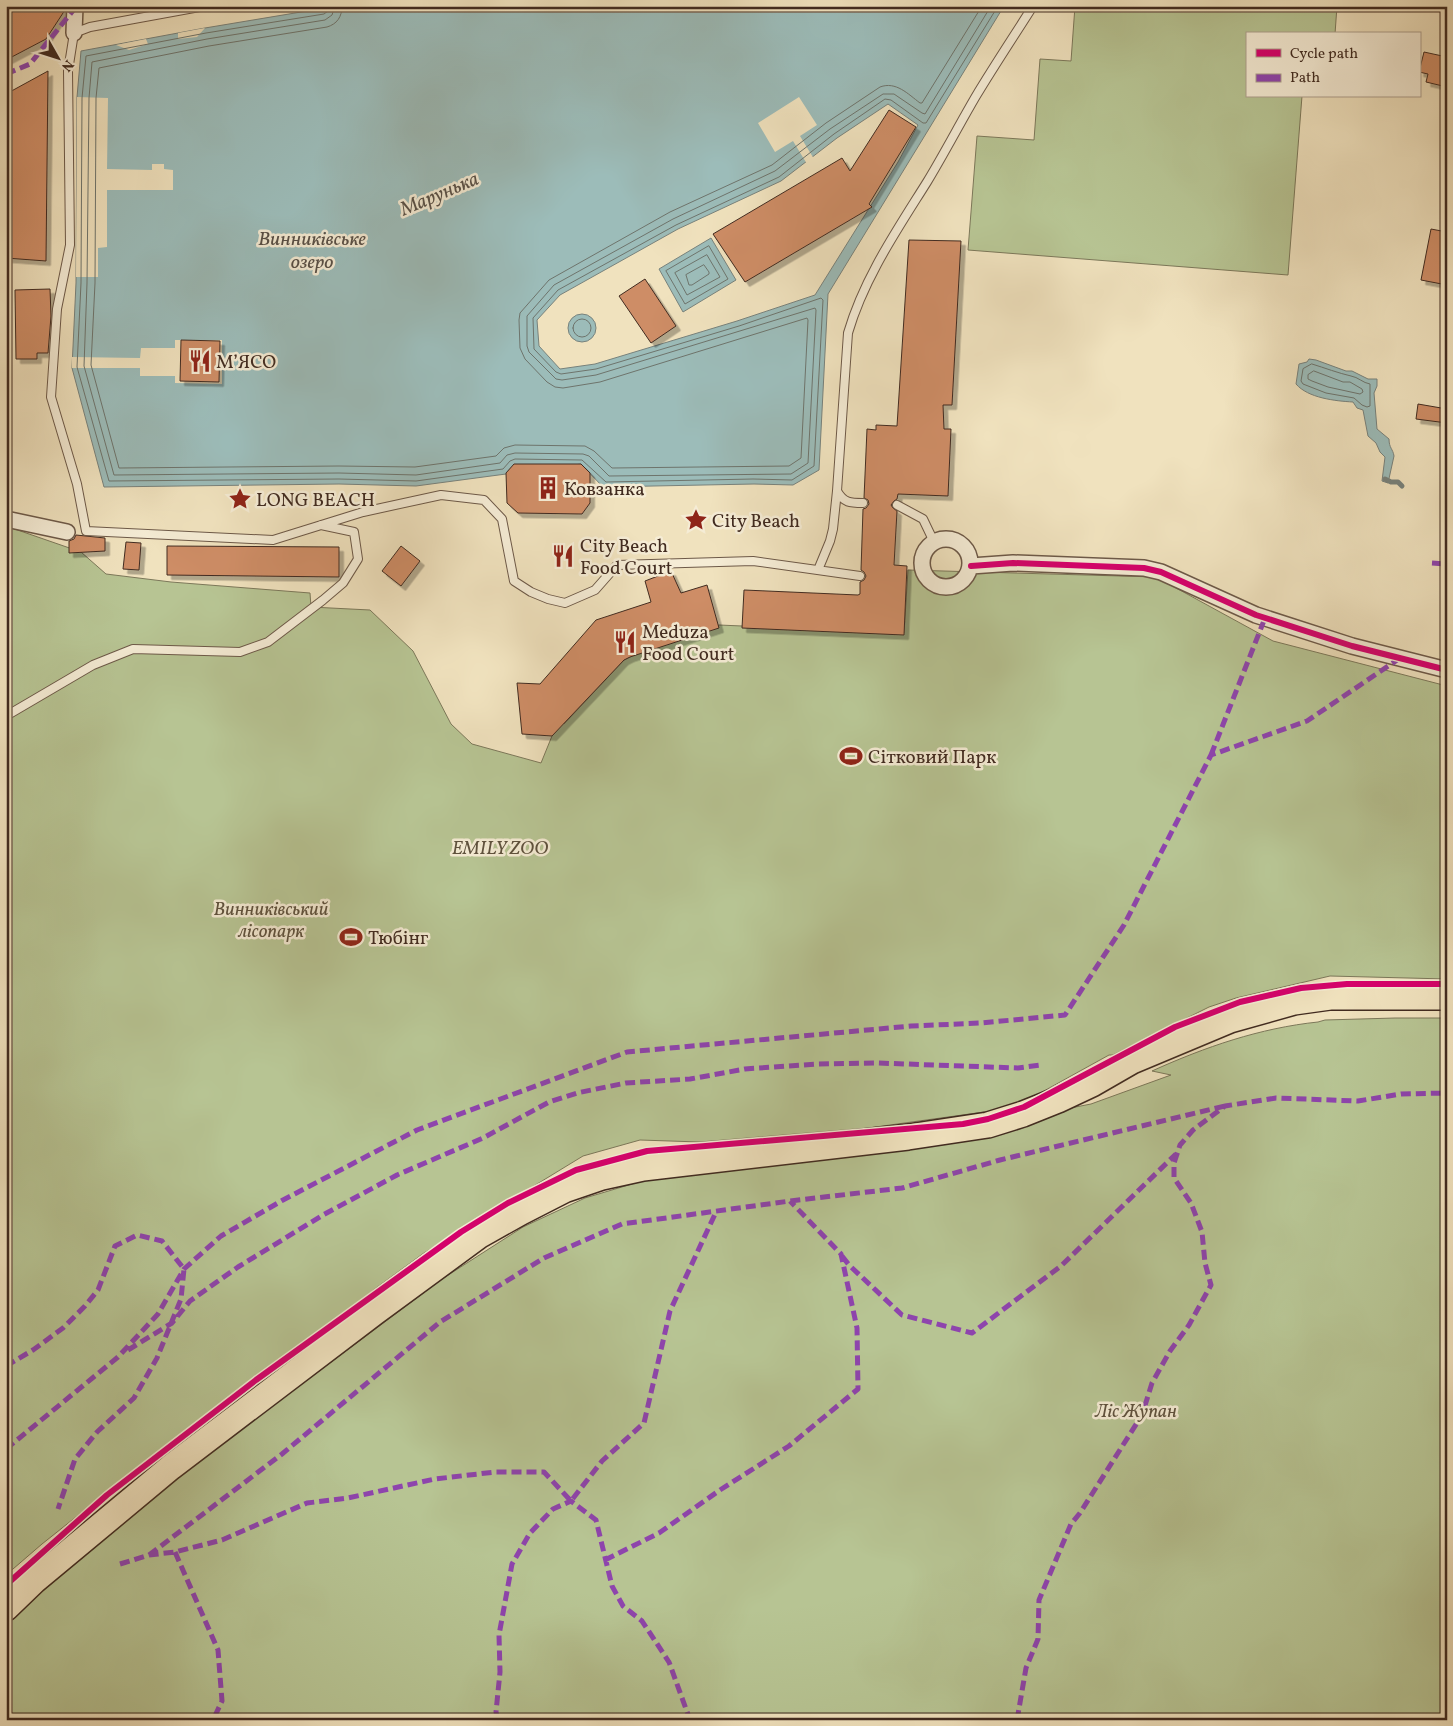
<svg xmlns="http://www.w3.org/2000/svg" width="1453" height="1726" font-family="Vollkorn,serif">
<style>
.green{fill:#b7c493;stroke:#7c785a}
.water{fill:#9cbcb9;stroke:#78827c;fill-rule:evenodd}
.pier{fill:#f0e2be}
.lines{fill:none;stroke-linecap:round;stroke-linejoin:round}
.shore{stroke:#6e746c;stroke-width:1}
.stream{stroke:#78827c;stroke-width:5}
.building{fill:#ce8d66;stroke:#412b20;filter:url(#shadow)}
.service-casing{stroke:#6d5948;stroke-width:10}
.minor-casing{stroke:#6d5948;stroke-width:18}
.primary-casing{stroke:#412b20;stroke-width:28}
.service{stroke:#f5ecd5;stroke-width:8}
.minor{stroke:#f5ecd5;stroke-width:15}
.primary{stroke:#f0e2be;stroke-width:25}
.quiet{stroke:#8e44ad;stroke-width:5;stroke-dasharray:10 5;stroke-linecap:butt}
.cycleway-casing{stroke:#f5ecd5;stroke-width:9}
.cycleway{stroke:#d6006c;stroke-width:6}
.labels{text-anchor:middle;stroke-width:5;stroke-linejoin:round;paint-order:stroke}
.poi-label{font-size:19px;fill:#412b20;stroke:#f5ecd5;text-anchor:start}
.park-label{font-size:19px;font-style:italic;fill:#5e513d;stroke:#f5ecd5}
.water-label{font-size:20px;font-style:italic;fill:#584f46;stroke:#f5ecd5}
</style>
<defs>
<filter id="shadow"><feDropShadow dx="4.5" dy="4.5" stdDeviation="0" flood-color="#0004"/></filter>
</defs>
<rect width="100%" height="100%" fill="#f0e2be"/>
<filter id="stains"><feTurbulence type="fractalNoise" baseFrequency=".004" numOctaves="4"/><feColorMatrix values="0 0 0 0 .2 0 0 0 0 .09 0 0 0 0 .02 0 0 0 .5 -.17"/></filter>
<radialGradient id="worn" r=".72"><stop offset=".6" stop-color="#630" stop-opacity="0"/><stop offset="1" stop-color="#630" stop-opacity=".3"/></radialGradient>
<!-- green -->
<path class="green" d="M1075,6H1337L1335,34H1247V96H1302L1288,275L968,250L977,136L1034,140L1040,59L1071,61Z
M6,526L81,552L106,574L171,582L310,593L311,607L370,610L413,651L451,724L472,744L541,763L552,736L563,723L564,724L624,660L642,651L719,625L904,633L908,570L1156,577L1273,641L1447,686V979L1330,976L1236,998L1209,1007L1113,1055H1109L1013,1108L868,1128L700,1142L640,1140L583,1156L424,1253L376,1288L306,1346L174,1439L42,1544L6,1575Z
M1395,1018H1447V1720H6V1615L123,1518L442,1279L523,1227L585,1198L642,1181L855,1150L1091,1104L1171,1075L1152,1071C1205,1047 1260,1028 1318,1022L1325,1020Z"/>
<!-- water -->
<path class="water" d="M337,6H1004L828,294L819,470L793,485L754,484L603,487L581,464L416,486L339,484L104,487L72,368L76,283L77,97L81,51L205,28ZM888,104L918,125L898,162L815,295L737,321L595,364L560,369L539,346L537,320L560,295L678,229L781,181L837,138Z
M711,238L736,280L683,312L659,269Z
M568 328a14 14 0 1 1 28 0a14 14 0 1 1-28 0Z
M1309,359L1316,360L1346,371H1352L1368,379H1377V386L1374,393L1377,429L1389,439C1389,448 1393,449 1394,456L1388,483L1382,481L1385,457L1380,452L1376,443L1368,436L1363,410L1357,408L1353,402C1335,401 1308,398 1296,384L1299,364L1307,362Z"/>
<!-- pier -->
<path class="pier" d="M205,28L197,37L178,39V33Z
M146,39L148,44L129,50L116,45Z
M77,97L108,98L107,169L152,170V164H164V169L173,170V190H107V247L98,248V277H76Z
M799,97L817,125L800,136L814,159L807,164L793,141L775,152L758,123Z
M175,340H222V384L175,383V376H140V368H72V357L140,358L141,348H175Z"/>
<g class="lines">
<!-- shore -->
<path class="shore" d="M328,6V11L324,14L206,33L86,56L82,98L81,283L77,367L109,481L339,479L416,481L503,469L510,461L515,459L582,460L606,482L753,479L792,480L814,466L823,300L821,298L739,326L596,369L561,374L556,372L534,349L533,318L558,290L676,225L779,177L834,134L885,99L891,100L923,123H926L998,6
M335,6L332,15L325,20L207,39L92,62L89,98L87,283L84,366L114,475L339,473L416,475L500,463L507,455L515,453L583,454L589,456L609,476L791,474L808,463L816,310L815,308L596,375L562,380L556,379L529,352L527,346V316L554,285L673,219L775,171L830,129L883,94H894L922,113L925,114L991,6
M342,6C342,17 337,24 327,27L209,46L99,68L96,98L95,283L91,365L119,468L339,466L415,467L496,456L504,448L515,445L585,446L594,451L612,468L789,466L801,458L808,320L807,318L600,382L563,388L555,387L547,382L525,359L520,348L519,320L520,313L549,280L670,212L772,165L826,123L880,87C896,81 908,94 920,103H922L982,6
M709,246L728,279L685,304L666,271Z
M707,255L720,277L687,295L675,273Z
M704,265L709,272V274L692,285H689L686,275Z
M573 328a9 9 0 1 1 18 0a9 9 0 1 1-18 0Z
M1312,364C1325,368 1338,373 1351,376C1358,377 1363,383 1370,384V406L1367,407L1362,405L1354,398L1326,393L1303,384L1301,381L1303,369Z
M1314,371L1343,382H1350L1362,389L1363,392L1360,394L1328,387L1312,381L1308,379V375Z"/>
<!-- stream -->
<path class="stream" d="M1385,479L1391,482H1398L1402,486"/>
</g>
<!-- building -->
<path class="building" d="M6,6H66L65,10L46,39L6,60Z
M1424,52L1447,57V87L1426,82L1428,74L1419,72Z
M48,71L46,261L6,258V94Z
M889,110L916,127L869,204L872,207L745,282L713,234L842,158L850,171Z
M1431,229L1447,232V285L1421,280Z
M909,240L961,241L952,405H943L944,429H951L948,496L898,494L897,499L894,501L891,505L893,508L897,511L894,565L907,566L904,635L742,628L744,590L858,595L860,594V582L864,580L866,576L864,572L861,570L863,509L866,508L869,504L868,500L864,498L867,429L876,430V425L897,426Z
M645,279L676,326L651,343L619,296Z
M50,289L51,316L48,353H37V359H16L15,290Z
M181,340L220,341L219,382L180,381Z
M1418,404L1447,409V423L1416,419Z
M514,464H581L590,473V503L582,514L518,513L507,503L506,473Z
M76,535L105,538V551L69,553V541L74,539Z
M126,542L141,543L139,570L123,569Z
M167,546L339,547V577L167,575Z
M401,546L420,561L401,586L382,571Z
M671,571L681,593L707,585L719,628L630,657L624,660L552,736L522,734L517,683L540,684L596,620L651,602L645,581Z"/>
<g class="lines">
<defs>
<path id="service" d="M205,6L90,27L74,33L68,71L70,245L57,309L51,397L77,484L86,531L273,540L363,512L441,495L484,500L502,519L514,581L531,592L548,599L565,603L595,590L617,565L753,561L860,576
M863,503C850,503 844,503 837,491L848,333C864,278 897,230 927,182C944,154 959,125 976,96C994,66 1014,36 1033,6
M897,505L923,519L934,542
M818,570L830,541L833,529L837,491
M6,716L93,665L133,649L240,652L268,642L323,600L343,583L358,559L354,532L321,525"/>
<path id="minor" d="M74,33L75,6
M6,519L67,532
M922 563a24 24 0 1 1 48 0a24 24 0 1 1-48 0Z
M971,566L1013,563L1144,568L1161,572L1256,615L1352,646L1447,670"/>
<path id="primary" d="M6,1608L34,1581L171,1467L375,1312L480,1235L521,1212L564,1190L602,1177L643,1168L908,1137L988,1125L1023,1114L1058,1100L1092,1084L1132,1061L1230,1020L1294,1002L1330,997H1447"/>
</defs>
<!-- service casing -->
<use href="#service" class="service-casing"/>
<!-- minor casing -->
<use href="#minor" class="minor-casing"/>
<!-- primary casing -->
<use href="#primary" class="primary-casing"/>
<!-- service -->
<use href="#service" class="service"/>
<!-- minor -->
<use href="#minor" class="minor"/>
<!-- primary -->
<use href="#primary" class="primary"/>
<!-- quiet -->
<path class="quiet" d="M6,74L30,64L75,8
M1432,563L1447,564
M1211,755L1265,618
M842,1256L849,1265L902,1315L972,1333L1061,1266L1176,1154
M128,1350L172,1323L190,1301L238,1267L323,1215L397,1175L483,1138L549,1102L577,1093L626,1083L690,1079L745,1069L817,1064L878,1063L1018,1068L1041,1065
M6,1366L33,1350L63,1328L85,1306L98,1290L115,1246L137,1235L162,1241L184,1269L181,1299L157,1358L134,1398L97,1432L75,1459L58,1509
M6,1449L118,1357L158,1314L184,1269L221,1236L283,1200L417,1130L627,1052L911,1026L981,1023L1065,1015L1124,925L1211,755L1307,721L1400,658
M175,1552L218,1650L222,1701L213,1720
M149,1555L282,1454L440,1322L544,1258L622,1224L790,1201L902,1188L1000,1160L1225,1106
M605,1560L659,1533L720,1490L789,1446L858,1389L857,1328L841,1254L790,1201
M120,1564L149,1555L175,1552L222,1540L307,1503L348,1498L435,1479L495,1472H544L571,1501L602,1461L644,1423L670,1311L716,1212
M498,1720L496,1712L500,1672L499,1635L512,1564L530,1533L553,1509L571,1501L596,1520L612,1586L623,1606L642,1621L669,1662L690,1720
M1017,1720L1026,1668L1038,1639L1039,1600L1071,1524L1080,1513L1142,1415L1152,1383L1170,1351L1189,1325L1211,1285L1205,1263L1202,1232L1191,1203L1174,1178V1163L1180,1145L1193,1130L1225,1106L1276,1098L1358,1101L1401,1094L1447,1093"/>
<defs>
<path id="cycleway" d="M971,566L1013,563L1144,568L1161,572L1256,615L1352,646L1447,670
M6,1585L107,1495L256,1380L461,1232L508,1203L576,1170L647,1151L963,1124L988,1119L1024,1107L1175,1027L1240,1002L1301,988L1347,984H1447"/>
</defs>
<!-- cycleway casing -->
<use href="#cycleway" class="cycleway-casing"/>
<!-- cycleway -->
<use href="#cycleway" class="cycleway"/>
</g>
<!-- icons -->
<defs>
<symbol id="restaurant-bare" viewBox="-9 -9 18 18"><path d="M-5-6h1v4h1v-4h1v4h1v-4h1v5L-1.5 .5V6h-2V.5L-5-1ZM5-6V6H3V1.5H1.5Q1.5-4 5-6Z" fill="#8f2418" stroke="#f5ecd5" stroke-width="2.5" paint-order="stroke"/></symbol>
<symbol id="building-bare" viewBox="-9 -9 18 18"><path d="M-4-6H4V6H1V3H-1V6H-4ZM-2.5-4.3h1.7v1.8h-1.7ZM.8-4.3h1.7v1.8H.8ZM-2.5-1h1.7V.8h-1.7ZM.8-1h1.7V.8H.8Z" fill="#8f2418" stroke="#f5ecd5" stroke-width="2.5" paint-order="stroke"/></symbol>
<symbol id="sight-bare" viewBox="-9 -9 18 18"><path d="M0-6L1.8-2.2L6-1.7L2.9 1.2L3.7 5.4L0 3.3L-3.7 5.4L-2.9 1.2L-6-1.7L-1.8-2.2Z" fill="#8f2418" stroke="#f5ecd5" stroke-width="2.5" paint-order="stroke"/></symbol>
<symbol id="stadium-bare" viewBox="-9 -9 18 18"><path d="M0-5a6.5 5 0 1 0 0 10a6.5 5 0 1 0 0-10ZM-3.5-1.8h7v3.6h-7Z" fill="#8f2418" stroke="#f5ecd5" stroke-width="2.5" paint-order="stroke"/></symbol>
</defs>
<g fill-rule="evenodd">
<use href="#restaurant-bare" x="184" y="345" width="32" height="32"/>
<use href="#building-bare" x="532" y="472" width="32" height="32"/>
<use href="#sight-bare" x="224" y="483" width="32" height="32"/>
<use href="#sight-bare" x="680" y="504" width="32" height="32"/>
<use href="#restaurant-bare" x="547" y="540" width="32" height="32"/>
<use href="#restaurant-bare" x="609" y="626" width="32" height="32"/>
<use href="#stadium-bare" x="835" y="740" width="32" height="32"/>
<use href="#stadium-bare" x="335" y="921" width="32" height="32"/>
</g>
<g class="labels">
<!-- poi labels -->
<g class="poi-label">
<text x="216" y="368">М’ЯСО</text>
<text x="564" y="495">Ковзанка</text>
<text x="256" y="506">LONG BEACH</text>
<text x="712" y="527">City Beach</text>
<text x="580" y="552">City Beach<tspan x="580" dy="22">Food Court</tspan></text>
<text x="642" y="638">Meduza<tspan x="642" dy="22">Food Court</tspan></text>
<text x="868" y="763">Сітковий Парк</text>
<text x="368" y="944">Тюбінг</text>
</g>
<!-- park labels -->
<g class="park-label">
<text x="500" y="854">EMILY ZOO</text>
<text x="271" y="915">Винниківський<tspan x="271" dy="22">лісопарк</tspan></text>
<text x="1136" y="1417">Ліс Жупан</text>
</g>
<!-- water labels -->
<g class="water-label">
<text transform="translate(439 193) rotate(-23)" y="7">Марунька</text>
<text x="312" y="245">Винниківське<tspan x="312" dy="23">озеро</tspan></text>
</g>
</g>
<!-- margin -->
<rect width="1453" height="1726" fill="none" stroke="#f0e2be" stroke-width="25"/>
<rect x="8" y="8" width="1438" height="1711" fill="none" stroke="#412b20" stroke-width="2.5"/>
<rect x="12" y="12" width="1428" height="1701" fill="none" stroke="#412b20"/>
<!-- legend -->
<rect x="1246" y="32" width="175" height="65" fill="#f5ecd5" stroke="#ad9f8d"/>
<rect x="1256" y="49" width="25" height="8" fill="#d6006c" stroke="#ad9f8d"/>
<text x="1290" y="58" font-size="15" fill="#412b20">Cycle path</text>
<rect x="1256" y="74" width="25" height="8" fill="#8e44ad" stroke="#ad9f8d"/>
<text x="1290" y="82" font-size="15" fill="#412b20">Path</text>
<!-- north arrow -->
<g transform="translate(58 58) rotate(129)" stroke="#f5ecd5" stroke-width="4" paint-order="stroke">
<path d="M0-4L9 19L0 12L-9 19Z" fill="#412b20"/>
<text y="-8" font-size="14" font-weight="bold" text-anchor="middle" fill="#412b20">N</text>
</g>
<rect width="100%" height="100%" filter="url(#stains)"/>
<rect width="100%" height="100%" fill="url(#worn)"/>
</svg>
